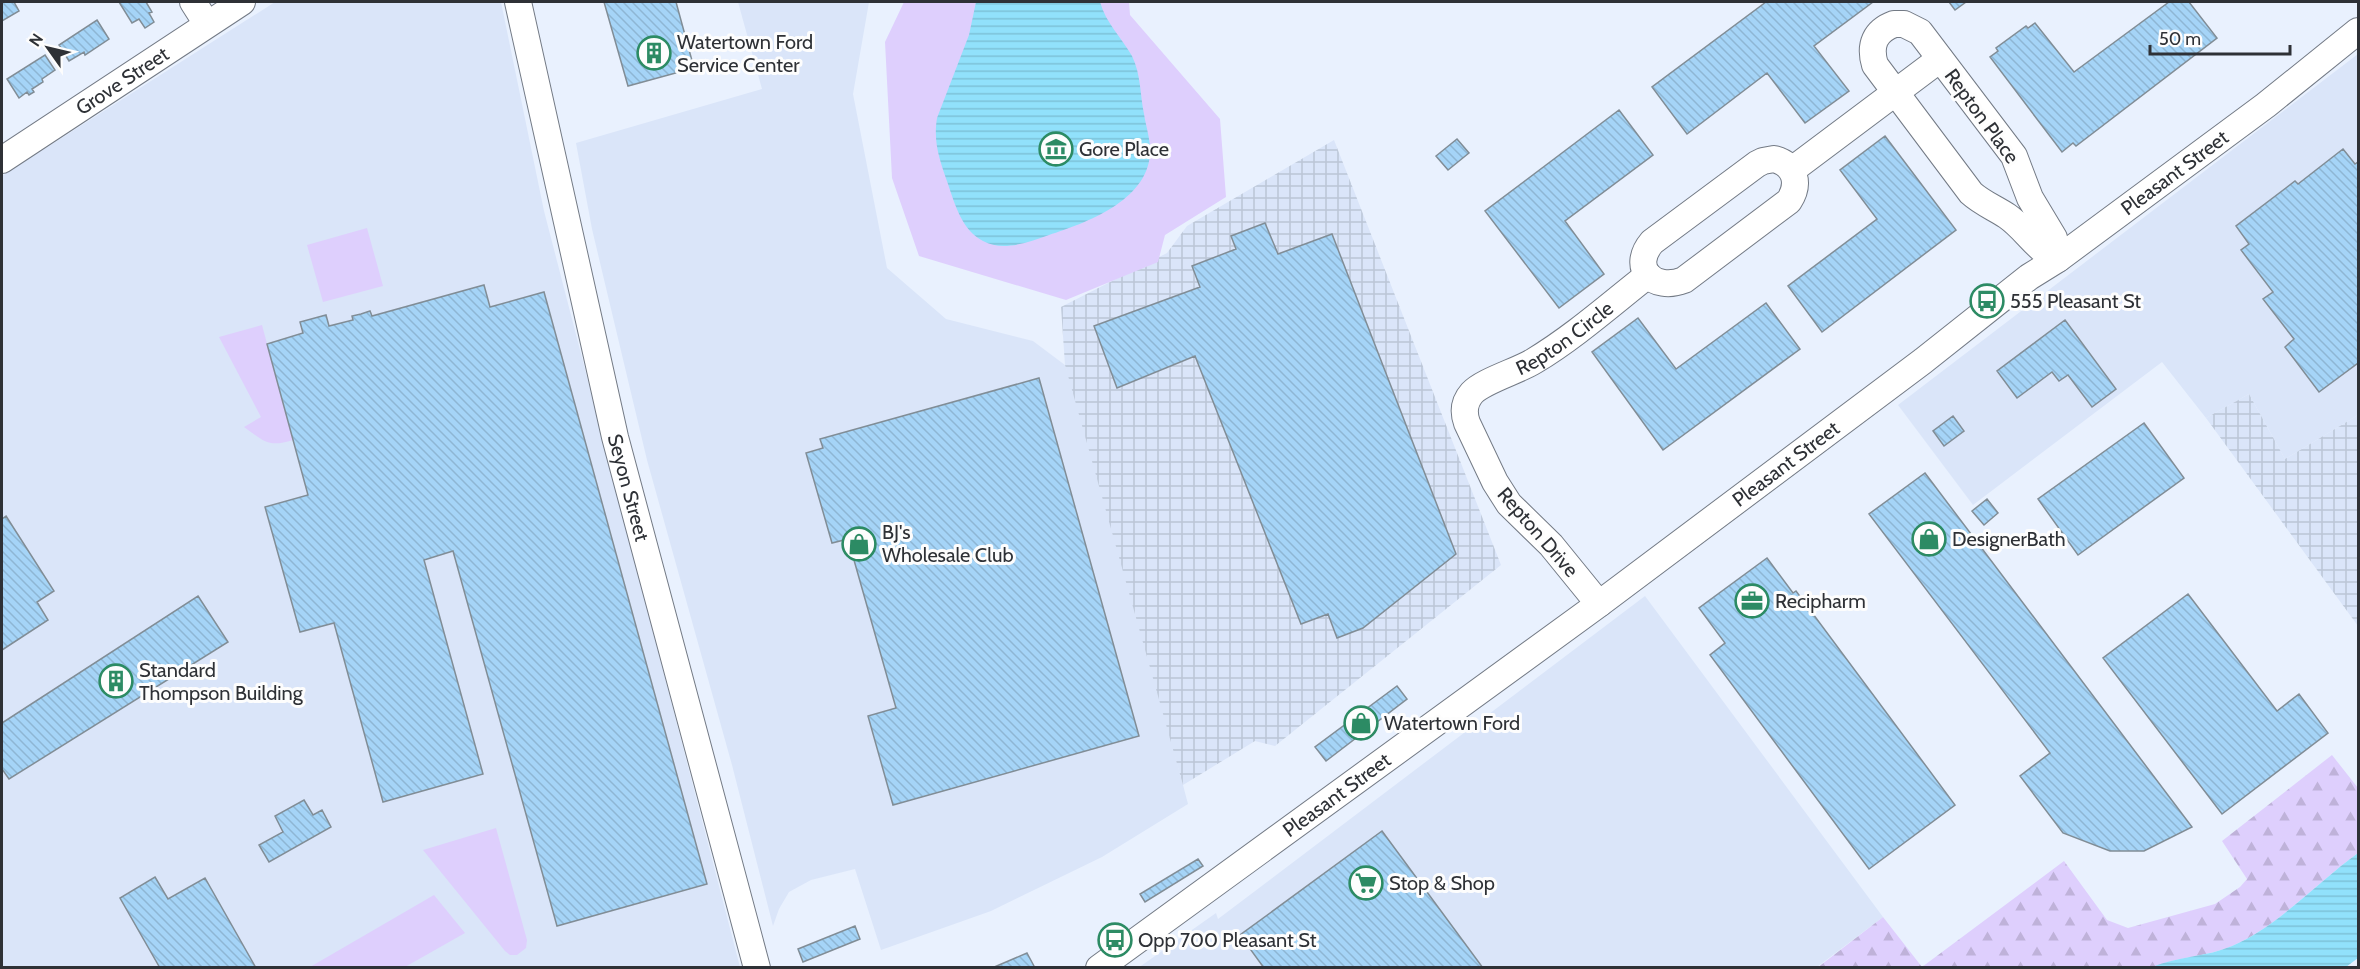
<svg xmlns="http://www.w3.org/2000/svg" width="2360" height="969" font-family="Cabin,sans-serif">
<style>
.built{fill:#dae5f9}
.industrial{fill:url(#industrial-grid)}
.green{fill:#decffd}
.forest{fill:url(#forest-firs)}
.water{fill:url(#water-rules)}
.building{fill:url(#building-back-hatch);stroke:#818d96;stroke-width:1.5}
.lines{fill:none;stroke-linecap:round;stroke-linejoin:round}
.minor-casing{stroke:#737a85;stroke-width:28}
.minor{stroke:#fff;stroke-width:26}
.labels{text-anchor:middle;stroke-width:6;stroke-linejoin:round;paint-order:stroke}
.poi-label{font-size:20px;fill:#2e3136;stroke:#fdfdfd;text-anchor:start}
.street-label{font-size:20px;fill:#2e3136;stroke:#fdfdfd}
</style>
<defs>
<pattern id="industrial-grid" width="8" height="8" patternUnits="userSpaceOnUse" patternTransform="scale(1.5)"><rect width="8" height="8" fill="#dae5f9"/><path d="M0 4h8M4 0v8" fill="none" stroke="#bbc5d6"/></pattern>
<pattern id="forest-firs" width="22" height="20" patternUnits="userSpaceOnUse" patternTransform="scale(1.5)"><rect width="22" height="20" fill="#decffd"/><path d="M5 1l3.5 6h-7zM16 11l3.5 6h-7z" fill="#bfb2d9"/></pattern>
<pattern id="water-rules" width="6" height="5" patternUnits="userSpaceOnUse" patternTransform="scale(1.5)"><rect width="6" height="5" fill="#91e1fb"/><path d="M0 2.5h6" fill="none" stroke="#7dc2d8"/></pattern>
<pattern id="building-back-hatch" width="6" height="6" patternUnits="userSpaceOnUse" patternTransform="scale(1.5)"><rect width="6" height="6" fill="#a5d4f7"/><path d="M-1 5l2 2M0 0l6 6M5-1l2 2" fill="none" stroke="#8eb6d4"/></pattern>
</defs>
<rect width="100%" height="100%" fill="#e9f1fe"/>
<!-- built -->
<path class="built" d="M275,2H501L544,211L740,967L2,968V176Z
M738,2H869L853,94L887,268L946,319L1033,341L1065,365L1092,440L1188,804L1102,857L991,911L881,950L855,869L811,880L789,892L779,909L773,926L732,765L647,460L592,229L576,143L762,89Z
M2358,54V415L2285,459L2249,394L2206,418L2162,362L1973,505L1898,405Z
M1645,596L1883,917L1817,967L1138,968L1216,913L1218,919Z"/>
<!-- industrial -->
<path class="industrial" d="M1334,140L1501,565L1275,746L1255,741L1183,785L1065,365L1061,307L1167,253L1187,226Z
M2249,394L2285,459L2358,415V626L2206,418Z"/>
<!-- green -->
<path class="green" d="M904,2H1129L1130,15L1220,119L1226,197L1165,235L1158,262L1066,300L919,256L892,178L885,42Z
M367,228L383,286L323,302L307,245Z
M262,325L293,440C268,448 264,441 244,427L261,417L219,337Z
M496,828L527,940L526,948L517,955H510L505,951L423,850Z
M434,895L465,933L405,967H310Z"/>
<!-- forest -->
<path class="forest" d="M2332,755L2358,788V853C2319,881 2276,928 2232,946C2207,957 2178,956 2152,968H1817L1883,917L1922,967L2064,861L2107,920L2128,928L2215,904L2240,887L2247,879L2222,841Z"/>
<!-- water -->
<path class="water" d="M976,2H1100C1106,23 1121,37 1132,56C1141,74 1140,95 1144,114C1146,127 1151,141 1150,154C1147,201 1086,223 1049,235C1029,242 1003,252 983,241C962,230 955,205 948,184C940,161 933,143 937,118L969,35Z
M2358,853V958L2346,967H2152C2178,956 2207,957 2232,946C2276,928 2319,881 2358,853Z"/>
<!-- building -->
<path class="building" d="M2,2H14L19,11L2,21Z
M119,2H146L152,12L149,13L154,22L145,28L139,19L132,23Z
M604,2H676L694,68L628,86Z
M1766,2H1873L1814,46L1849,91L1805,123L1767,73L1687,134L1652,87Z
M1949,2H1966L1955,10Z
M2169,2H2189L2217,38L2076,146L2073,143L2062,152L1990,57L1998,51L1996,48L2026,26L2028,28L2035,23L2074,72Z
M97,20L109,39L85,55L84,52L69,61L59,45Z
M45,55L55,70L42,79L43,82L32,89L34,92L29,95L27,92L19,98L7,79Z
M1619,110L1653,155L1565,221L1604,274L1559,308L1485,211Z
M1885,136L1956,230L1822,332L1788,286L1877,219L1840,170Z
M1457,139L1469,153L1448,170L1436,156Z
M2343,149L2355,164L2358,162V363L2319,392L2285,347L2294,339L2263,299L2273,292L2241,250L2249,244L2236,226L2295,181L2298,184Z
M1265,223L1278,254L1332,234L1456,554L1363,628L1337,638L1328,614L1301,624L1195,356L1117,388L1094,326L1200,287L1192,266L1236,249L1231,236Z
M484,285L490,307L544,292L707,884L557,926L453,551L424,560L483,774L383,802L334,623L300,632L265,507L308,495L267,344L303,333L300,322L326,315L329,326L353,320L352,316L361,314L370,311L372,316Z
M1766,303L1800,349L1663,450L1592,352L1638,318L1676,369Z
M2065,320L2116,389L2092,407L2068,375L2059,381L2052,372L2017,398L1997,371Z
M1039,378L1139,736L893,805L868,716L896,708L848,539L832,543L806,453L823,448L820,439Z
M1953,416L1964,431L1944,446L1933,431Z
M2144,423L2184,478L2078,555L2038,499Z
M1925,473L2192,827L2144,851H2110L2063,833L2020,776L2050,753L1869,514Z
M1987,499L1998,513L1984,525L1972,511Z
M6,516L54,591L37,602L48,620L2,650V519Z
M1767,558L1793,593L1796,591L1955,805L1869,869L1710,655L1725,643L1699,608Z
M2188,594L2277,711L2299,694L2328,733L2222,814L2103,658Z
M198,596L228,642L9,779L2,769V723Z
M1397,686L1407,699L1326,761L1315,747Z
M304,800L313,815L322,810L331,827L269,862L259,845L283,832L275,816Z
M1382,831L1483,968H1264L1240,935Z
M1198,859L1203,866L1145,902L1140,894Z
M155,877L168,899L205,878L256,968H160L120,898Z
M855,926L860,939L803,962L798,949Z
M1027,953L1035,968H992Z"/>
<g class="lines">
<defs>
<g id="minor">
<path d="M193,2L207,24"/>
<path id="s1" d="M518,2L615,437L757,968"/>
<path d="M1894,24H1904L1920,32L2014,156L2030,198L2054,238L2058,259C2036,250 2026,229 2007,216C1995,208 1982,203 1971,193L1875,65C1869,45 1875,31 1894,24Z"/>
<path d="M1774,159C1796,165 1800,184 1789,201L1684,280C1653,292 1630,268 1652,242L1757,164L1763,161Z"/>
<path id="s2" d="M2,160L242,2"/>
<path d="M1792,170L1940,59"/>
<path id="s3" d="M1599,604L1551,545L1509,504L1495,482L1467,423C1463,412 1464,402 1472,393C1483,381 1518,371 1534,361C1574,337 1611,304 1648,275"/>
<path id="s4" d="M1099,968L1599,604L1923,361L2029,277L2058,259L2266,105L2358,31"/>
</g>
</defs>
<!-- minor casing -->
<use href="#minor" class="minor-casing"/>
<!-- minor -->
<use href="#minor" class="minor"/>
</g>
<!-- icons -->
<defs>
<symbol id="building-ring" viewBox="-11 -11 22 22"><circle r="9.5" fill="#fdfdfd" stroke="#2c8b64" stroke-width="1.5"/><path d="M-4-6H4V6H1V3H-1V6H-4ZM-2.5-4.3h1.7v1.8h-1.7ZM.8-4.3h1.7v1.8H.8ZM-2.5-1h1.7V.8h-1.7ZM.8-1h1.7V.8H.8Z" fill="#2c8b64"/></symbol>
<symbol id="museum-ring" viewBox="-11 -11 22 22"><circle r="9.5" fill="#fdfdfd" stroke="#2c8b64" stroke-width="1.5"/><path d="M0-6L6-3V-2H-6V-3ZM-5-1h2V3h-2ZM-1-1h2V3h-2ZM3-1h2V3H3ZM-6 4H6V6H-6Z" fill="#2c8b64"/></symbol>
<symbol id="bus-ring" viewBox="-11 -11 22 22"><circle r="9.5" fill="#fdfdfd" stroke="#2c8b64" stroke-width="1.5"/><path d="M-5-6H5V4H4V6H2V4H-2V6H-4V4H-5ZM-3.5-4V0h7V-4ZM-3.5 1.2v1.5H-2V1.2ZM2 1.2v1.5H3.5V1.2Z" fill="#2c8b64"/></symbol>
<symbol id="shop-ring" viewBox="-11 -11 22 22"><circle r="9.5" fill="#fdfdfd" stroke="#2c8b64" stroke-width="1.5"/><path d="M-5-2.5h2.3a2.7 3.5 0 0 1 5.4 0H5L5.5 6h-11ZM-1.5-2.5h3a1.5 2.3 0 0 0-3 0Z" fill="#2c8b64"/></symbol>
<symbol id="office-ring" viewBox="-11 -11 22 22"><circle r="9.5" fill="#fdfdfd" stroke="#2c8b64" stroke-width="1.5"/><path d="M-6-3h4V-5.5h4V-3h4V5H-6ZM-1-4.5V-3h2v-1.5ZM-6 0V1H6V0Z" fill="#2c8b64"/></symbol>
<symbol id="supermarket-ring" viewBox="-11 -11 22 22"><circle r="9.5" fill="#fdfdfd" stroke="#2c8b64" stroke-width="1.5"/><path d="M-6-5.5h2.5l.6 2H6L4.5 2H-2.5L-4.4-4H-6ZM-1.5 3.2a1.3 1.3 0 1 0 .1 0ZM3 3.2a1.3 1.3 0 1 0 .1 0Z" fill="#2c8b64"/></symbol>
</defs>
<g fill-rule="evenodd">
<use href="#building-ring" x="635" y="34" width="38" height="38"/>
<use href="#museum-ring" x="1037" y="130" width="38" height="38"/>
<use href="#bus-ring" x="1968" y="282" width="38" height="38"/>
<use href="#shop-ring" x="1910" y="520" width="38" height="38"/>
<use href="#shop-ring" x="840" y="525" width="38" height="38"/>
<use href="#office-ring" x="1733" y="582" width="38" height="38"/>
<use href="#building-ring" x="97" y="662" width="38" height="38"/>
<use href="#shop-ring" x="1342" y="704" width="38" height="38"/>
<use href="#supermarket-ring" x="1347" y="864" width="38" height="38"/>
<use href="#bus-ring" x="1096" y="921" width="38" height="38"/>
</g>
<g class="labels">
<!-- poi labels -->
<g class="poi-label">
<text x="677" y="49">Watertown Ford<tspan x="677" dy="23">Service Center</tspan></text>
<text x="1079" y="156">Gore Place</text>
<text x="2010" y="308">555 Pleasant St</text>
<text x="882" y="539">BJ's<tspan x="882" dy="23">Wholesale Club</tspan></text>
<text x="1952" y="546">DesignerBath</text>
<text x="1775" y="608">Recipharm</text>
<text x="139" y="677">Standard<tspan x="139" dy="23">Thompson Building</tspan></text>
<text x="1384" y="730">Watertown Ford</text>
<text x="1389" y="890">Stop &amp; Shop</text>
<text x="1138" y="947">Opp 700 Pleasant St</text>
</g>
<!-- street labels -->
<g class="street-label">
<text dy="7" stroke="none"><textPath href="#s2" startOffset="144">Grove Street</textPath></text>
<text transform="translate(1982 116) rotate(54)" y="7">Repton Place</text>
<text dy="7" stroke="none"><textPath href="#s4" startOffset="1338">Pleasant Street</textPath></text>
<text dy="7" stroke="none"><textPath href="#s3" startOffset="366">Repton Circle</textPath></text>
<text dy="7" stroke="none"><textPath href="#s4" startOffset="852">Pleasant Street</textPath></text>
<text dy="7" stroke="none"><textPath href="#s1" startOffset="498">Seyon Street</textPath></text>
<text transform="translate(1538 532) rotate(49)" y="7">Repton Drive</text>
<text dy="7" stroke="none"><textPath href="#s4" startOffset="294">Pleasant Street</textPath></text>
</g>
</g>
<!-- border -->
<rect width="2360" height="969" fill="none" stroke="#2e3136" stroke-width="6"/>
<!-- north arrow -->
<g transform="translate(48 48) rotate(304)" stroke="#fdfdfd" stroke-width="4.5" paint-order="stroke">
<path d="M0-4.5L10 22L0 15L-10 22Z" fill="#2e3136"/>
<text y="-9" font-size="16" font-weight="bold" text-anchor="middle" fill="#2e3136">N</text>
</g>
<!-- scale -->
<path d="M2150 45v9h140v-9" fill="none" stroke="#2e3136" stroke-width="3"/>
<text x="2159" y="45" font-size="18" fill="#2e3136" stroke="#fdfdfd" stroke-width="4.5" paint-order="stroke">50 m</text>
</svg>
